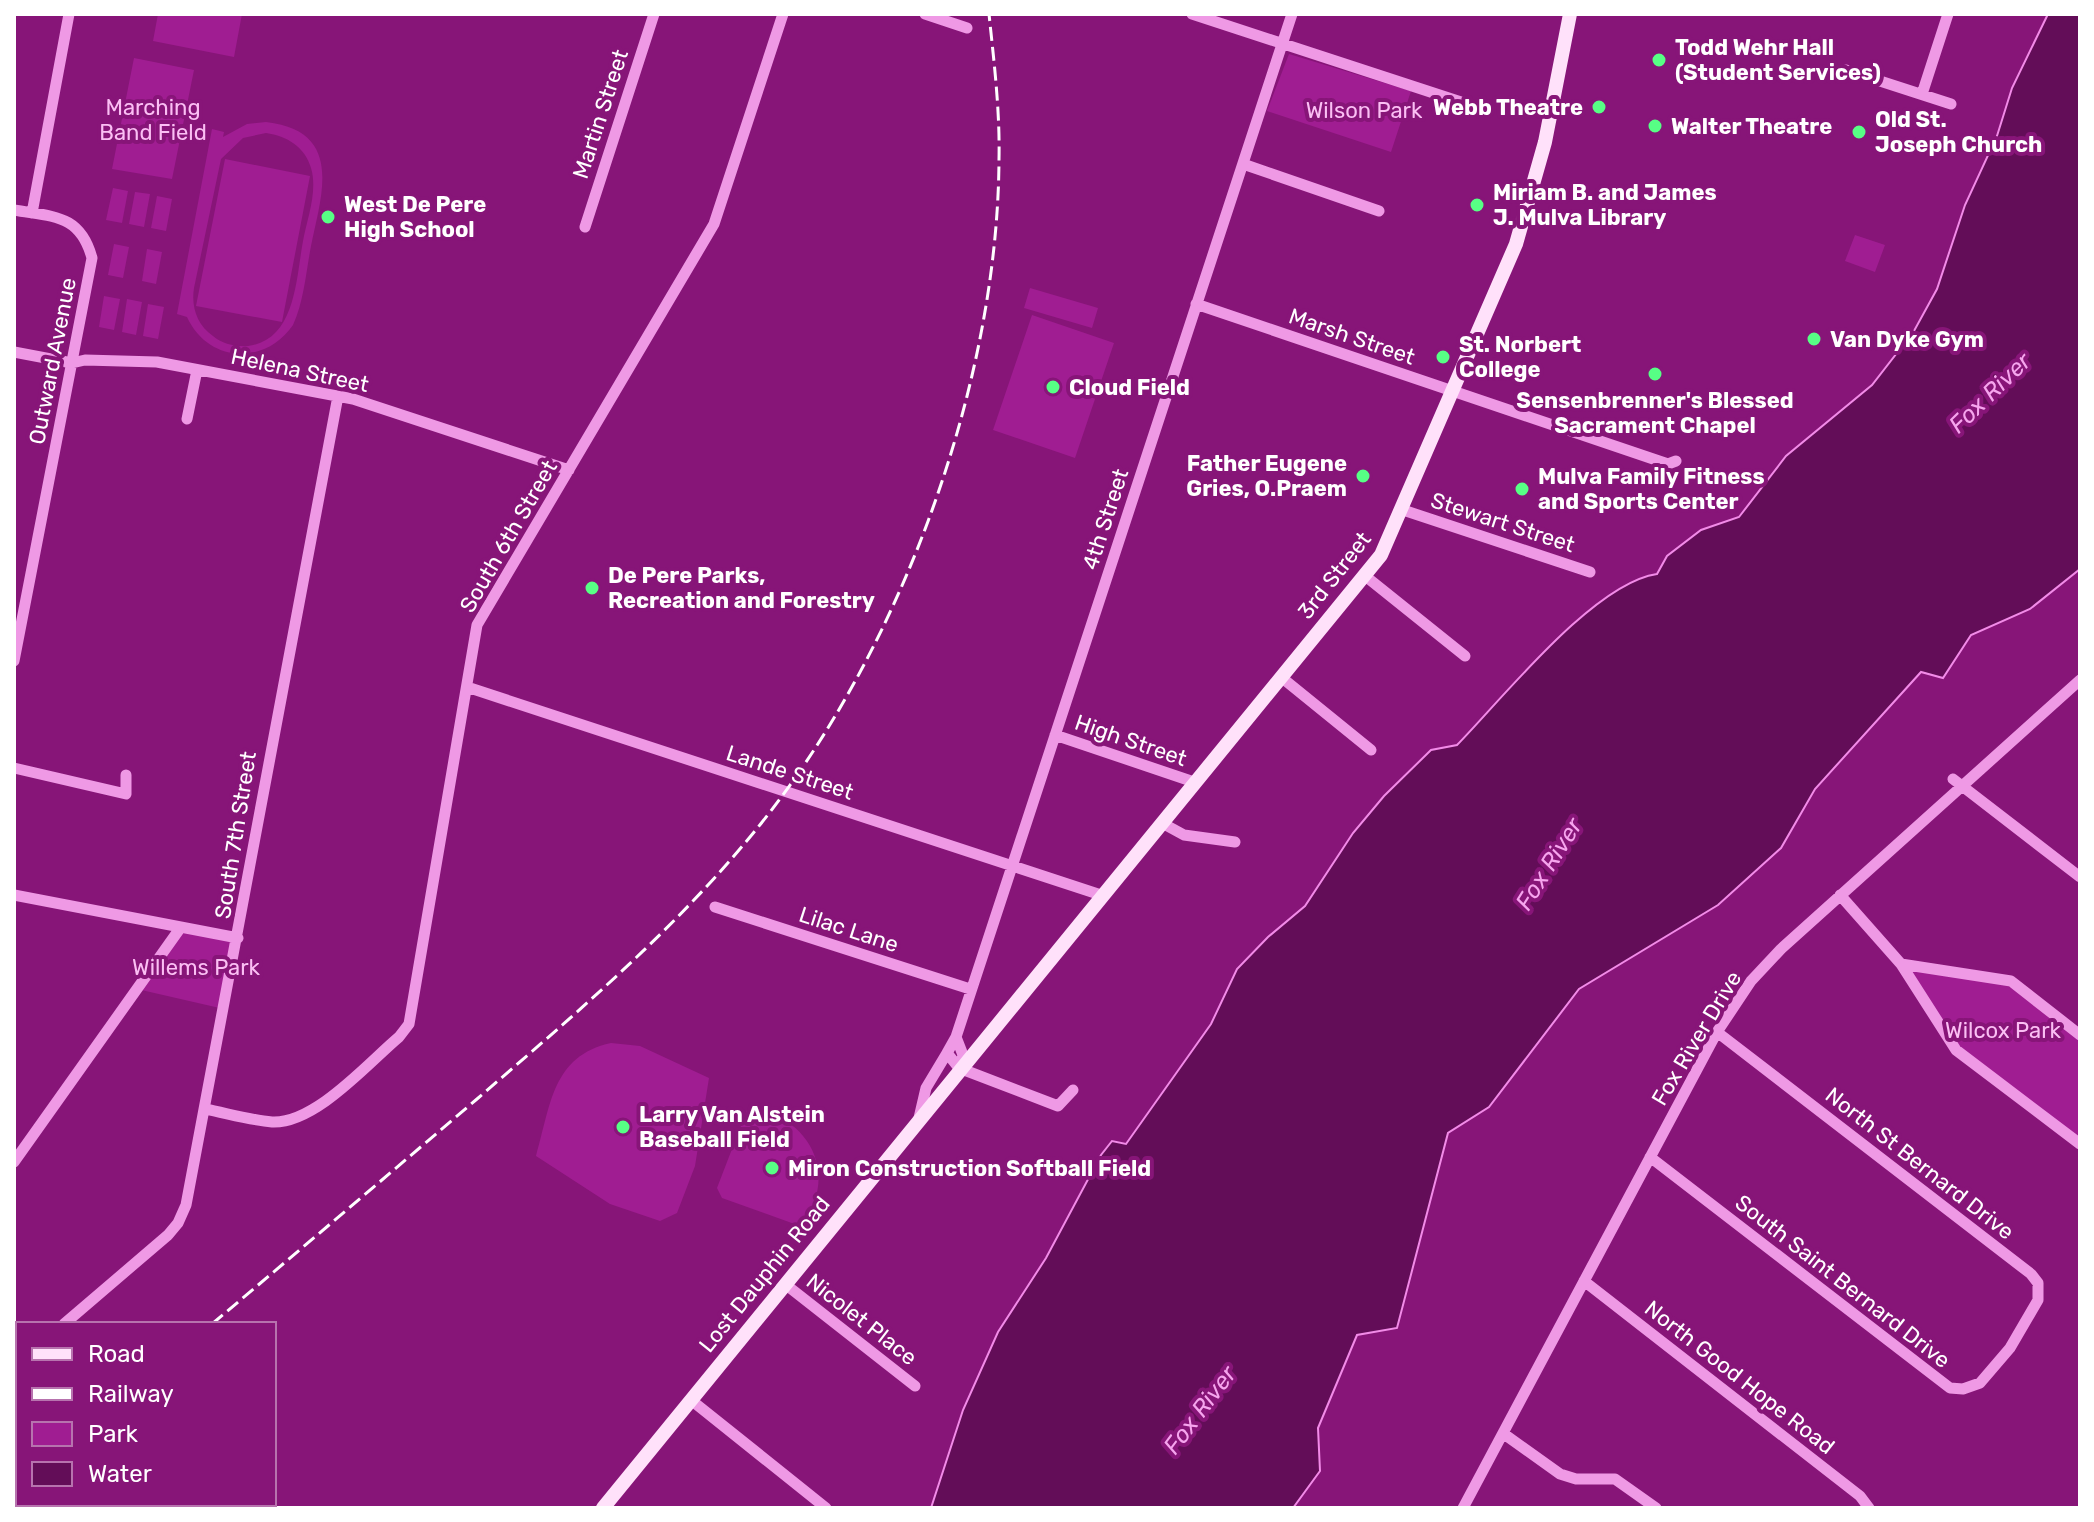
<svg xmlns="http://www.w3.org/2000/svg" width="2094" height="1522" font-family="Rubik,sans-serif">
<style>
.green{fill:#a01d92;fill-rule:evenodd}
.water{fill:#630d58;stroke:#f28be8;stroke-width:2}
.lines{fill:none;stroke-linecap:round;stroke-linejoin:round}
.minor{stroke:#ef99e5;stroke-width:11}
.major{stroke:#ffe1fa;stroke-width:14}
.rail{stroke:#fff;stroke-width:3;stroke-dasharray:14 6;stroke-linecap:butt}
.poi-dot{fill:#57ff85;stroke:#871578;stroke-width:3}
.labels{text-anchor:middle;stroke-width:8;stroke-linejoin:round;paint-order:stroke}
.poi-label{font-size:22px;font-weight:bold;fill:#fff;stroke:#871578;text-anchor:start}
.park-label{font-size:22px;fill:#fbbff4;stroke:#871578}
.street-label{font-size:22px;fill:#fff;stroke:#871578}
.water-label{font-size:24px;font-style:italic;fill:#f6a5ee;stroke:#871578}
</style>
<rect width="100%" height="100%" fill="#871578"/>
<!-- green -->
<path class="green" d="M158,14H242L234,57L153,41Z
M1289,54L1411,91L1391,152L1267,111Z
M134,58L194,70L172,179L112,169Z
M266,122C345,131 321,196 311,246C306,272 304,301 293,325C265,366 208,363 187,317L177,314L212,129L224,132L223,137L247,124ZM266,133C287,136 305,147 311,168C318,191 307,219 303,241C296,278 296,340 248,346C236,347 222,344 213,336C197,325 191,307 194,288L221,159L243,138Z
M225,159L310,176L282,322L196,306Z
M113,188L128,191L122,223L106,220Z
M135,192L150,194L144,227L129,224Z
M157,196L172,199L166,231L151,228Z
M1855,235L1885,245L1875,272L1845,261Z
M114,244L129,247L123,278L108,275Z
M147,249L162,252L156,284L142,281Z
M1030,288L1098,308L1092,328L1024,308Z
M104,296L120,299L114,330L99,327Z
M127,299L142,302L136,335L122,332Z
M148,304L164,307L158,339L143,336Z
M1032,315L1114,343L1075,458L993,430Z
M181,927L238,938L224,1009L137,989Z
M1901,964L2011,981L2080,1035V1144L1956,1050Z
M611,1043L640,1046L709,1078L695,1166L677,1213L660,1221L610,1204L536,1156C551,1105 552,1056 611,1043Z
M747,1110C810,1112 841,1178 800,1226L722,1198L717,1188Z"/>
<!-- water -->
<path class="water" d="M2048,14H2080V569L2030,609L1971,635L1943,678L1921,672L1815,789L1781,848L1718,905L1579,989L1489,1107L1448,1133L1397,1328L1357,1335L1318,1428L1320,1471L1293,1508H931L963,1410L998,1332L1046,1258L1101,1155L1112,1141L1126,1144L1211,1024L1237,969L1268,937L1305,906L1353,833L1384,796L1431,750L1457,745C1503,698 1594,583 1657,574L1667,556L1701,530L1739,517L1786,456L1872,385L1914,331L1937,289L1965,205L1997,136L2012,88Z"/>
<g class="lines">
<!-- minor -->
<path class="minor" d="M925,14L967,28
M1192,14L1461,102
M1846,70L1951,104
M1922,94L1948,14
M1243,164L1379,211
M14,210C53,217 80,214 92,258L14,661
M32,213L69,14
M585,227L654,14
M1196,304L1668,464L1676,461
M14,352L72,363L85,360L157,362L353,399L569,470
M187,419L197,370
M1403,510L1590,572
M1364,575L1465,656
M1281,677L1371,750
M467,687L1101,895
M1055,735L1194,782
M14,768L126,794V775
M1953,779L2080,877
M1162,823L1184,835L1235,842
M14,895L238,938
M1840,895L1901,964
M715,907L970,989
M2080,1035L2011,981L1901,964L1956,1050L2080,1144
M956,1037L963,1055L959,1068
M1073,1090L1058,1106L959,1068L947,1053L956,1037L1292,14
M205,1109C226,1113 250,1120 272,1122C315,1124 367,1064 399,1037L409,1024L477,625L714,224L783,14
M919,1118L926,1088L947,1053
M1650,1157L1950,1388L1963,1389L1980,1383L2010,1348L2038,1300V1283L2031,1274L1717,1032
M14,1162L181,927
M1584,1281L1860,1496L1869,1508
M785,1284L915,1386
M64,1324L168,1235L178,1223L186,1205L338,396
M14,1335L18,1336
M14,1366L18,1363
M691,1400L826,1508
M1504,1434L1560,1474L1576,1479H1615L1656,1508
M1463,1508L1717,1032L1751,981L1781,949L2080,680"/>
<!-- major -->
<path class="major" d="M603,1508L1381,555L1516,244L1545,142L1570,14"/>
<!-- rail -->
<path class="rail" d="M212,1324C301,1249 389,1174 477,1099C573,1016 669,935 750,837C897,661 998,388 999,159C1000,110 994,62 989,14
M14,1493L18,1490"/>
</g>
<!-- markers -->
<g class="poi-dot">
<circle cx="1659" cy="60" r="8"/>
<circle cx="1599" cy="107" r="8"/>
<circle cx="1655" cy="126" r="8"/>
<circle cx="1859" cy="132" r="8"/>
<circle cx="1477" cy="205" r="8"/>
<circle cx="328" cy="217" r="8"/>
<circle cx="1814" cy="339" r="8"/>
<circle cx="1443" cy="357" r="8"/>
<circle cx="1655" cy="374" r="8"/>
<circle cx="1053" cy="387" r="8"/>
<circle cx="1363" cy="476" r="8"/>
<circle cx="1522" cy="489" r="8"/>
<circle cx="592" cy="588" r="8"/>
<circle cx="623" cy="1127" r="8"/>
<circle cx="772" cy="1168" r="8"/>
</g>
<g class="labels">
<!-- poi labels -->
<g class="poi-label">
<text x="1675" y="55">Todd Wehr Hall<tspan x="1675" dy="25">(Student Services)</tspan></text>
<text x="1583" y="115" text-anchor="end">Webb Theatre</text>
<text x="1875" y="127">Old St.<tspan x="1875" dy="25">Joseph Church</tspan></text>
<text x="1671" y="134">Walter Theatre</text>
<text x="1493" y="200">Miriam B. and James<tspan x="1493" dy="25">J. Mulva Library</tspan></text>
<text x="344" y="212">West De Pere<tspan x="344" dy="25">High School</tspan></text>
<text x="1830" y="347">Van Dyke Gym</text>
<text x="1459" y="352">St. Norbert<tspan x="1459" dy="25">College</tspan></text>
<text x="1069" y="395">Cloud Field</text>
<text x="1655" y="408" text-anchor="middle">Sensenbrenner's Blessed<tspan x="1655" dy="25">Sacrament Chapel</tspan></text>
<text x="1347" y="471" text-anchor="end">Father Eugene<tspan x="1347" dy="25">Gries, O.Praem</tspan></text>
<text x="1538" y="484">Mulva Family Fitness<tspan x="1538" dy="25">and Sports Center</tspan></text>
<text x="608" y="583">De Pere Parks,<tspan x="608" dy="25">Recreation and Forestry</tspan></text>
<text x="639" y="1122">Larry Van Alstein<tspan x="639" dy="25">Baseball Field</tspan></text>
<text x="788" y="1176">Miron Construction Softball Field</text>
</g>
<!-- park labels -->
<g class="park-label">
<text x="153" y="115">Marching<tspan x="153" dy="25">Band Field</tspan></text>
<text x="1364" y="118">Wilson Park</text>
<text x="196" y="975">Willems Park</text>
<text x="2003" y="1038">Wilcox Park</text>
</g>
<!-- street labels -->
<g class="street-label">
<text transform="translate(600 114) rotate(-72)" y="8">Martin Street</text>
<text transform="translate(1352 336) rotate(19)" y="8">Marsh Street</text>
<text transform="translate(52 361) rotate(-79)" y="8">Outward Avenue</text>
<text transform="translate(300 370) rotate(12)" y="8">Helena Street</text>
<text transform="translate(1105 519) rotate(-72)" y="8">4th Street</text>
<text transform="translate(1503 522) rotate(18)" y="8">Stewart Street</text>
<text transform="translate(508 536) rotate(-60)" y="8">South 6th Street</text>
<text transform="translate(1334 575) rotate(-52)" y="8">3rd Street</text>
<text transform="translate(1131 740) rotate(19)" y="8">High Street</text>
<text transform="translate(790 772) rotate(18)" y="8">Lande Street</text>
<text transform="translate(235 835) rotate(-81)" y="8">South 7th Street</text>
<text transform="translate(849 929) rotate(18)" y="8">Lilac Lane</text>
<text transform="translate(1696 1038) rotate(-59)" y="8">Fox River Drive</text>
<text transform="translate(1920 1163) rotate(38)" y="8">North St Bernard Drive</text>
<text transform="translate(764 1274) rotate(-51)" y="8">Lost Dauphin Road</text>
<text transform="translate(1843 1281) rotate(38)" y="8">South Saint Bernard Drive</text>
<text transform="translate(862 1319) rotate(38)" y="8">Nicolet Place</text>
<text transform="translate(1740 1377) rotate(38)" y="8">North Good Hope Road</text>
</g>
<!-- water labels -->
<g class="water-label">
<text transform="translate(1990 393) rotate(-44)" y="8">Fox River</text>
<text transform="translate(1549 864) rotate(-58)" y="8">Fox River</text>
<text transform="translate(1200 1410) rotate(-53)" y="8">Fox River</text>
</g>
</g>
<!-- border -->
<rect width="2094" height="1522" fill="none" stroke="#ffffff" stroke-width="32"/>
<!-- legend -->
<rect x="16" y="1322" width="260" height="184" fill="#871578" stroke="#b773ae" stroke-width="2"/>
<rect x="32" y="1348" width="40" height="12" fill="#ffe1fa" stroke="#b773ae" stroke-width="2"/>
<text x="88" y="1362" font-size="24" fill="#ffffff">Road</text>
<rect x="32" y="1388" width="40" height="12" fill="#ffffff" stroke="#b773ae" stroke-width="2"/>
<text x="88" y="1402" font-size="24" fill="#ffffff">Railway</text>
<rect x="32" y="1422" width="40" height="24" fill="#a01d92" stroke="#b773ae" stroke-width="2"/>
<text x="88" y="1442" font-size="24" fill="#ffffff">Park</text>
<rect x="32" y="1462" width="40" height="24" fill="#630d58" stroke="#b773ae" stroke-width="2"/>
<text x="88" y="1482" font-size="24" fill="#ffffff">Water</text>
</svg>
